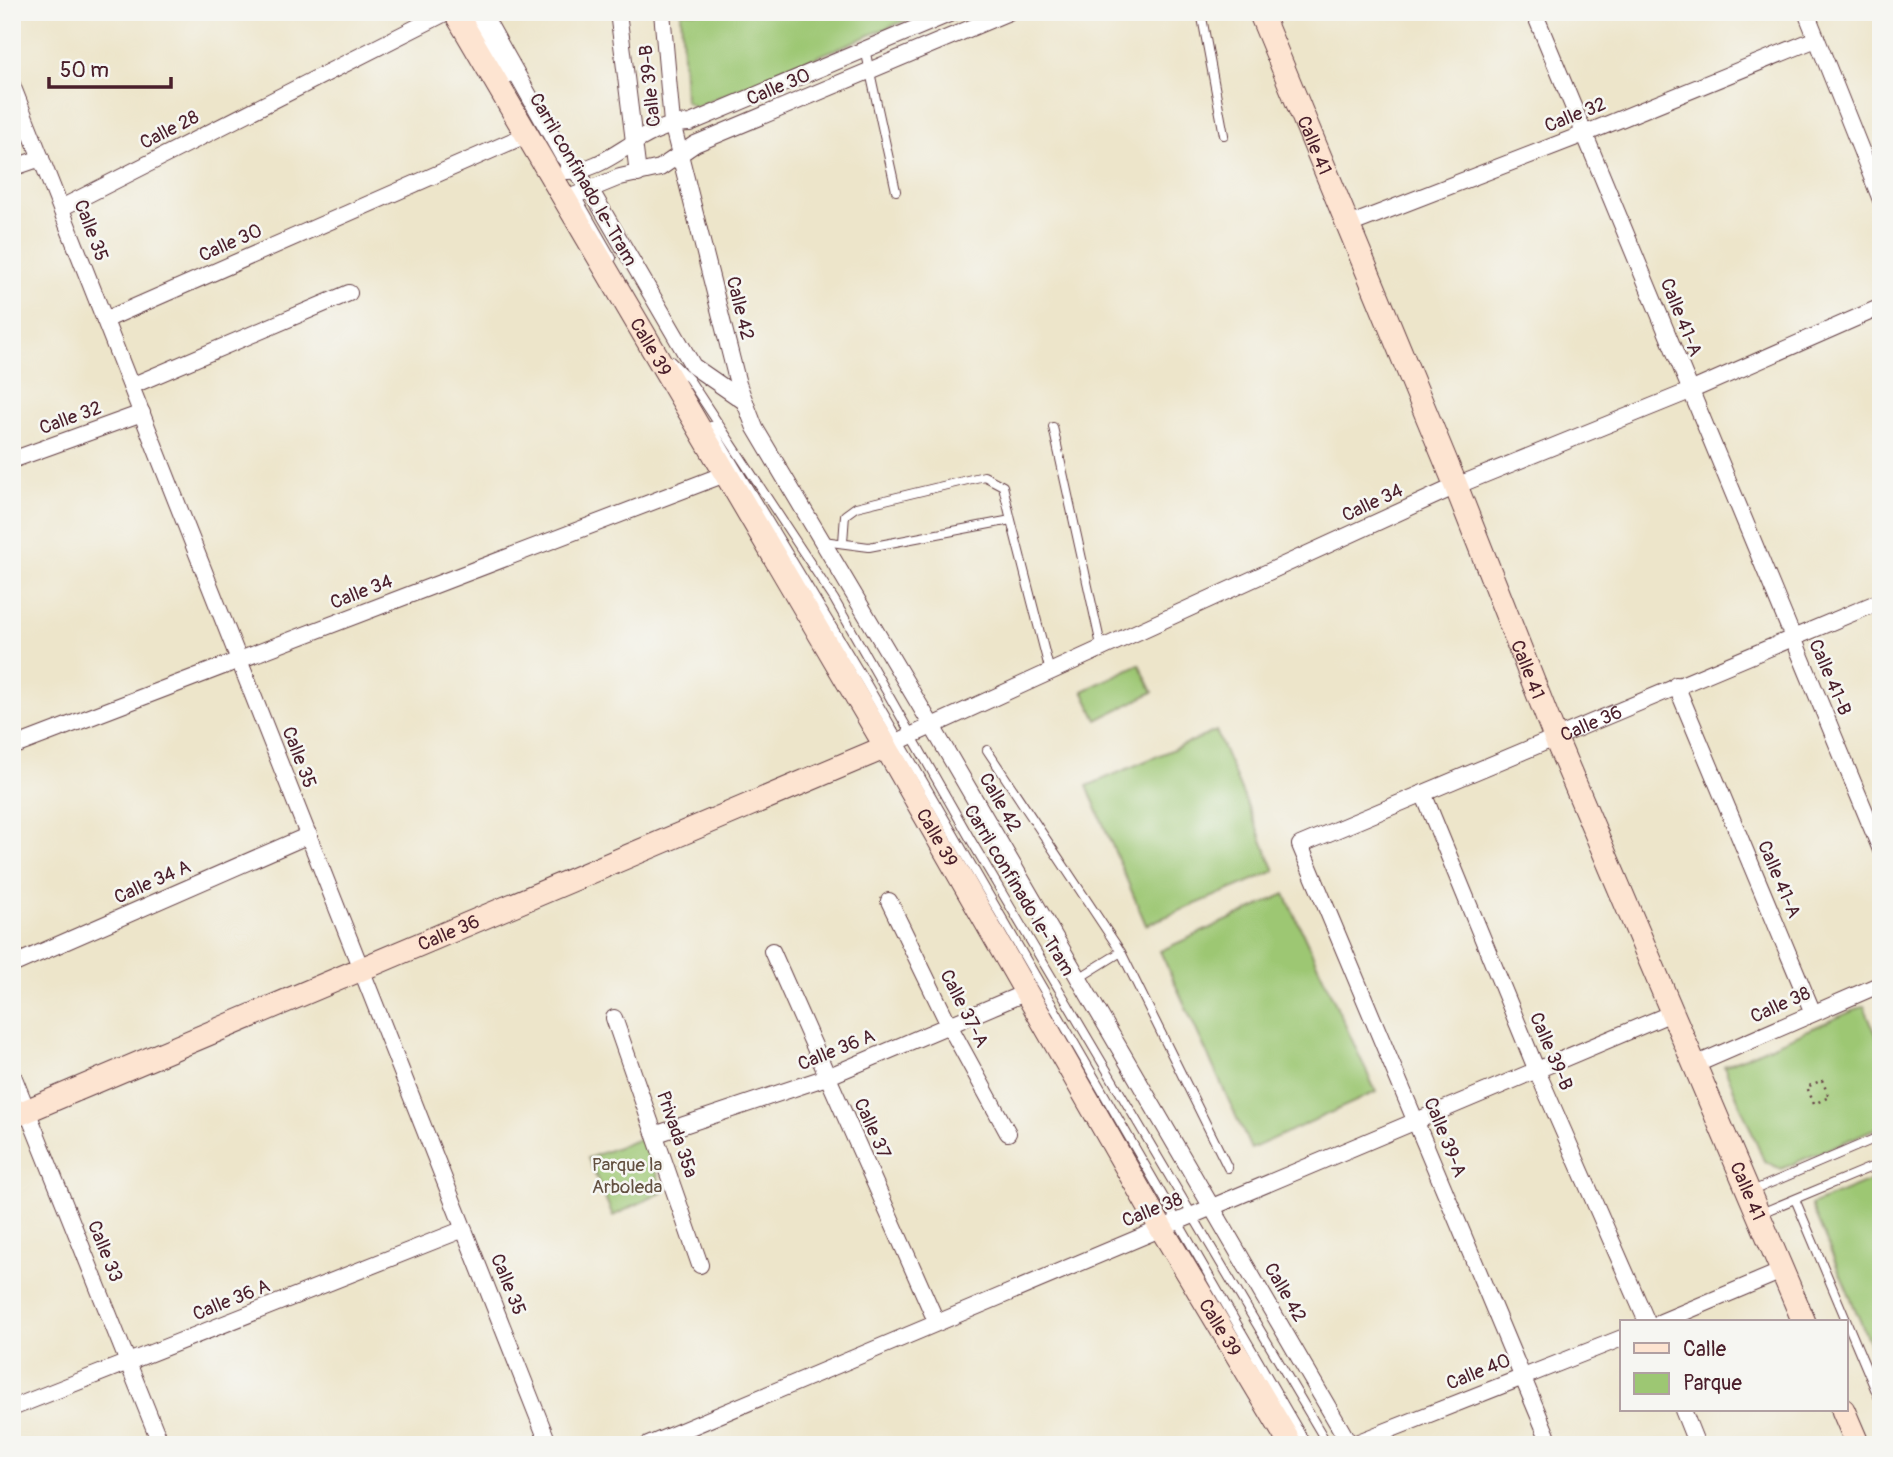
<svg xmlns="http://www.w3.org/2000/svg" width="1893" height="1457" font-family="Pangolin,sans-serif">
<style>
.green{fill:#9dc773;stroke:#74734f;stroke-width:2}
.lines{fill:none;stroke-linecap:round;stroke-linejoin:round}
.lane-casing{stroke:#623d43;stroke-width:10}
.street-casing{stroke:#623d43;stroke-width:18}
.secondary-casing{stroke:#623d43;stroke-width:25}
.path{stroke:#623d43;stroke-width:2.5;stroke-dasharray:2 5;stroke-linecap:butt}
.lane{stroke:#fff;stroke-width:8}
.street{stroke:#fff;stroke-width:16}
.secondary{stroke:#fde4d1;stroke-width:23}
.labels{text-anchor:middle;stroke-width:5;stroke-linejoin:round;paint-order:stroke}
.street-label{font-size:19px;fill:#4a1f2b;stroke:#f6f6f2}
.park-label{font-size:19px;fill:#635141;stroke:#f6f6f2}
</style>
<rect width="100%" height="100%" fill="#f6f6f2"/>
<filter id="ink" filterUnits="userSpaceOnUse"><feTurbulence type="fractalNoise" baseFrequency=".0143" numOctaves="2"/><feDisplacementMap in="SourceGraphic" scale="14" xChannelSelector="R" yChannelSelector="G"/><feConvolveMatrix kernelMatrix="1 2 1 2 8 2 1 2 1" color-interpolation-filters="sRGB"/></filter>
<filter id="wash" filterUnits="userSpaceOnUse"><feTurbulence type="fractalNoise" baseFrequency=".00686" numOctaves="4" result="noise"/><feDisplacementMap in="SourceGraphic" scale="28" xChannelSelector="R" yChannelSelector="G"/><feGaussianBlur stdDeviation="1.57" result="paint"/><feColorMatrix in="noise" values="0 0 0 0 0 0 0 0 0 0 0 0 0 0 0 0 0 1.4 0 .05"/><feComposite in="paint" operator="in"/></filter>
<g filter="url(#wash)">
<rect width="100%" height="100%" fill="#ede5ca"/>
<!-- green -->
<path class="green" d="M681,12H926L695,107L685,101Z
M1139,664L1153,692L1097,720L1083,691Z
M1216,731L1275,871L1146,925L1087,786Z
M1285,894L1376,1092L1251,1149L1160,951Z
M1864,1006L1881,1046V1126L1781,1169L1764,1161L1724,1066Z
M645,1137L663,1192L613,1216L588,1158Z
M1881,1176V1370L1811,1205Z"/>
</g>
<g filter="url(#ink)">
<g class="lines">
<defs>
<path id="lane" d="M470,12L508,80
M1201,12L1224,135
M865,49L896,191
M575,194L612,258
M671,361L689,379L834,599L972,842L1328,1445
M711,426L865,681L1307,1445
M1053,427L1102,650
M823,541L869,547L1011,520L1050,672
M843,542L845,515L856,507L984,476L1003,486L1011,520
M987,750L1121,952L1228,1168
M1079,978L1121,952
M1881,1024L1878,1025L1881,1031
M1752,1191L1881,1136
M1795,1199L1881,1403
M1761,1213L1881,1163"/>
<g id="street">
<path d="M482,12L563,156L590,189L693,366L745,402"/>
<path d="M618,12L638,174"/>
<path d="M662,12L672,123L738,384L755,428L932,726L1350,1445"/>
<path d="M1534,12L1881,850"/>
<path d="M1806,12L1881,200"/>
<path d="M12,85L549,1445"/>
<path d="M12,168L41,158"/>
<path d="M567,171C610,172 639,124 690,123L954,12"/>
<path d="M566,199L620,177L660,168L695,144L1009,12"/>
<path d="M61,208L447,12"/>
<path d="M1349,225L1584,134L1816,39"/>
<path d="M105,320L526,135"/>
<path d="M131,386L349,293"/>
<path d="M12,460L142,413"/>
<path d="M1676,685L1813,1013"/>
<path d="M12,747L725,474"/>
<path d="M886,747L1456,486L1690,391L1881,307"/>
<path d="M1423,793L1537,1071L1647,1322"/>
<path d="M889,901L949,1025L1008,1133"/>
<path d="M772,951L936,1321"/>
<path d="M12,965L309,835"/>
<path d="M614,1018L700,1265"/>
<path d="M1697,1064L1881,984"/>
<path d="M12,1073L161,1445"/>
<path d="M657,1134L827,1077L1027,992"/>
<path d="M1661,1322L1782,1271"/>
<path d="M12,1408L464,1229"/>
<path d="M1683,1410L1697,1445"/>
<path d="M648,1445L1672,1013"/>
<path d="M1351,1445L1622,1338"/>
<path id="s1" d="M1551,1445L1300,845L1881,601"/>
</g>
<g id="secondary">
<path id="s2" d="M455,12L886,747L1161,1228L1291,1445"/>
<path id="s3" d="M1260,12L1456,486L1555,737L1804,1322"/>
<path id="s4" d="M12,1117L886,747"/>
<path d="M1843,1410L1858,1445"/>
</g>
</defs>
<!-- lane casing -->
<use href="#lane" class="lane-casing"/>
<!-- street casing -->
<use href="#street" class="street-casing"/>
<!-- secondary casing -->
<use href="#secondary" class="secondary-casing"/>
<!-- path -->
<path class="path" d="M1822,1080L1829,1097L1814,1104L1807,1087Z
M1881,1284V1296"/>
<!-- lane -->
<use href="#lane" class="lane"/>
<!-- street -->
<use href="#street" class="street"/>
<!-- secondary -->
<use href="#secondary" class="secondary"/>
</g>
</g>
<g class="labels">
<!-- street labels -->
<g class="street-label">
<text transform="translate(649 86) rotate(-96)" y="7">Calle 39-B</text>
<text transform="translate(778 86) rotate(-23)" y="7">Calle 30</text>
<text transform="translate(1575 114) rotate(-22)" y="7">Calle 32</text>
<text transform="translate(169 129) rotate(-27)" y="7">Calle 28</text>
<text dy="7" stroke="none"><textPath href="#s3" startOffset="144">Calle 41</textPath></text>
<text transform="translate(584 179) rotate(60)" y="7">Carril confinado Ie-Tram</text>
<text transform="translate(92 230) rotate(69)" y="7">Calle 35</text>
<text transform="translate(230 242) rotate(-24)" y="7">Calle 30</text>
<text transform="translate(741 308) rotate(76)" y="7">Calle 42</text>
<text transform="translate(1682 317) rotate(68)" y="7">Calle 41-A</text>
<text dy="7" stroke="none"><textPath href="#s2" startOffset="388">Calle 39</textPath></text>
<text transform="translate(70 417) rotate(-20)" y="7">Calle 32</text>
<text transform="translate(1372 502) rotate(-25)" y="7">Calle 34</text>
<text transform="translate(361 591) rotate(-21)" y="7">Calle 34</text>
<text dy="7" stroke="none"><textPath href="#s3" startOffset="710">Calle 41</textPath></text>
<text transform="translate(1831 677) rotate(67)" y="7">Calle 41-B</text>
<text dy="7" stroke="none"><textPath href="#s1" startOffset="966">Calle 36</textPath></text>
<text transform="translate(300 757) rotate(69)" y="7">Calle 35</text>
<text transform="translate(1001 802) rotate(60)" y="7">Calle 42</text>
<text dy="7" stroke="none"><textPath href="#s2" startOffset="956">Calle 39</textPath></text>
<text transform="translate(1780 879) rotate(67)" y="7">Calle 41-A</text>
<text transform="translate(152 881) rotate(-24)" y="7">Calle 34 A</text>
<text transform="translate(1020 890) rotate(59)" y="7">Carril confinado Ie-Tram</text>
<text dy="7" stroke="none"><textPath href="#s4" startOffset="474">Calle 36</textPath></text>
<text transform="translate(1780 1004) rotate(-24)" y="7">Calle 38</text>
<text transform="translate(965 1008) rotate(63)" y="7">Calle 37-A</text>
<text transform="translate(836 1049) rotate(-22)" y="7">Calle 36 A</text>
<text transform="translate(1552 1051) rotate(67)" y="7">Calle 39-B</text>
<text transform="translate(873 1128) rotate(66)" y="7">Calle 37</text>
<text transform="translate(678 1134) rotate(71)" y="7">Privada 35a</text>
<text transform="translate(1446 1137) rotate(68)" y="7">Calle 39-A</text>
<text dy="7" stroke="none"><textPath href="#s3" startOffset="1276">Calle 41</textPath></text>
<text transform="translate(1152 1209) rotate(-22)" y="7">Calle 38</text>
<text transform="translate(106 1251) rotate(68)" y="7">Calle 33</text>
<text transform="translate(509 1284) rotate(68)" y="7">Calle 35</text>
<text transform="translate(1286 1292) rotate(60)" y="7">Calle 42</text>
<text transform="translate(231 1299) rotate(-22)" y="7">Calle 36 A</text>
<text dy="7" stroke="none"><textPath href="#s2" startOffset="1522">Calle 39</textPath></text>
<text transform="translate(1478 1371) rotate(-22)" y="7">Calle 40</text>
</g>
<!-- park labels -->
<g class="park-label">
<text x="627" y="1171">Parque la<tspan x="627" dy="22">Arboleda</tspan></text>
</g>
</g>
<!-- margin -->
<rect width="1893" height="1457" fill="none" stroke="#f6f6f2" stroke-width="42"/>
<!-- legend -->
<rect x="1620" y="1320" width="228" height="91" fill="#f6f6f2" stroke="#b1a0a2" stroke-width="2"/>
<rect x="1634" y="1343" width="35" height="10" fill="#fde4d1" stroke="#b1a0a2" stroke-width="2"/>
<text x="1683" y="1356" font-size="21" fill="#4a1f2b">Calle</text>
<rect x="1634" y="1373" width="35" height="21" fill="#9dc773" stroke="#b1a0a2" stroke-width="2"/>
<text x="1683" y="1390" font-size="21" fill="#4a1f2b">Parque</text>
<!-- scale -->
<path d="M49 77v10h122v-10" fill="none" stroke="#4a1f2b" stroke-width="3.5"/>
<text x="60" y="77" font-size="21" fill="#4a1f2b" stroke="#f6f6f2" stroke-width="5" paint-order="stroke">50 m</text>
</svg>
